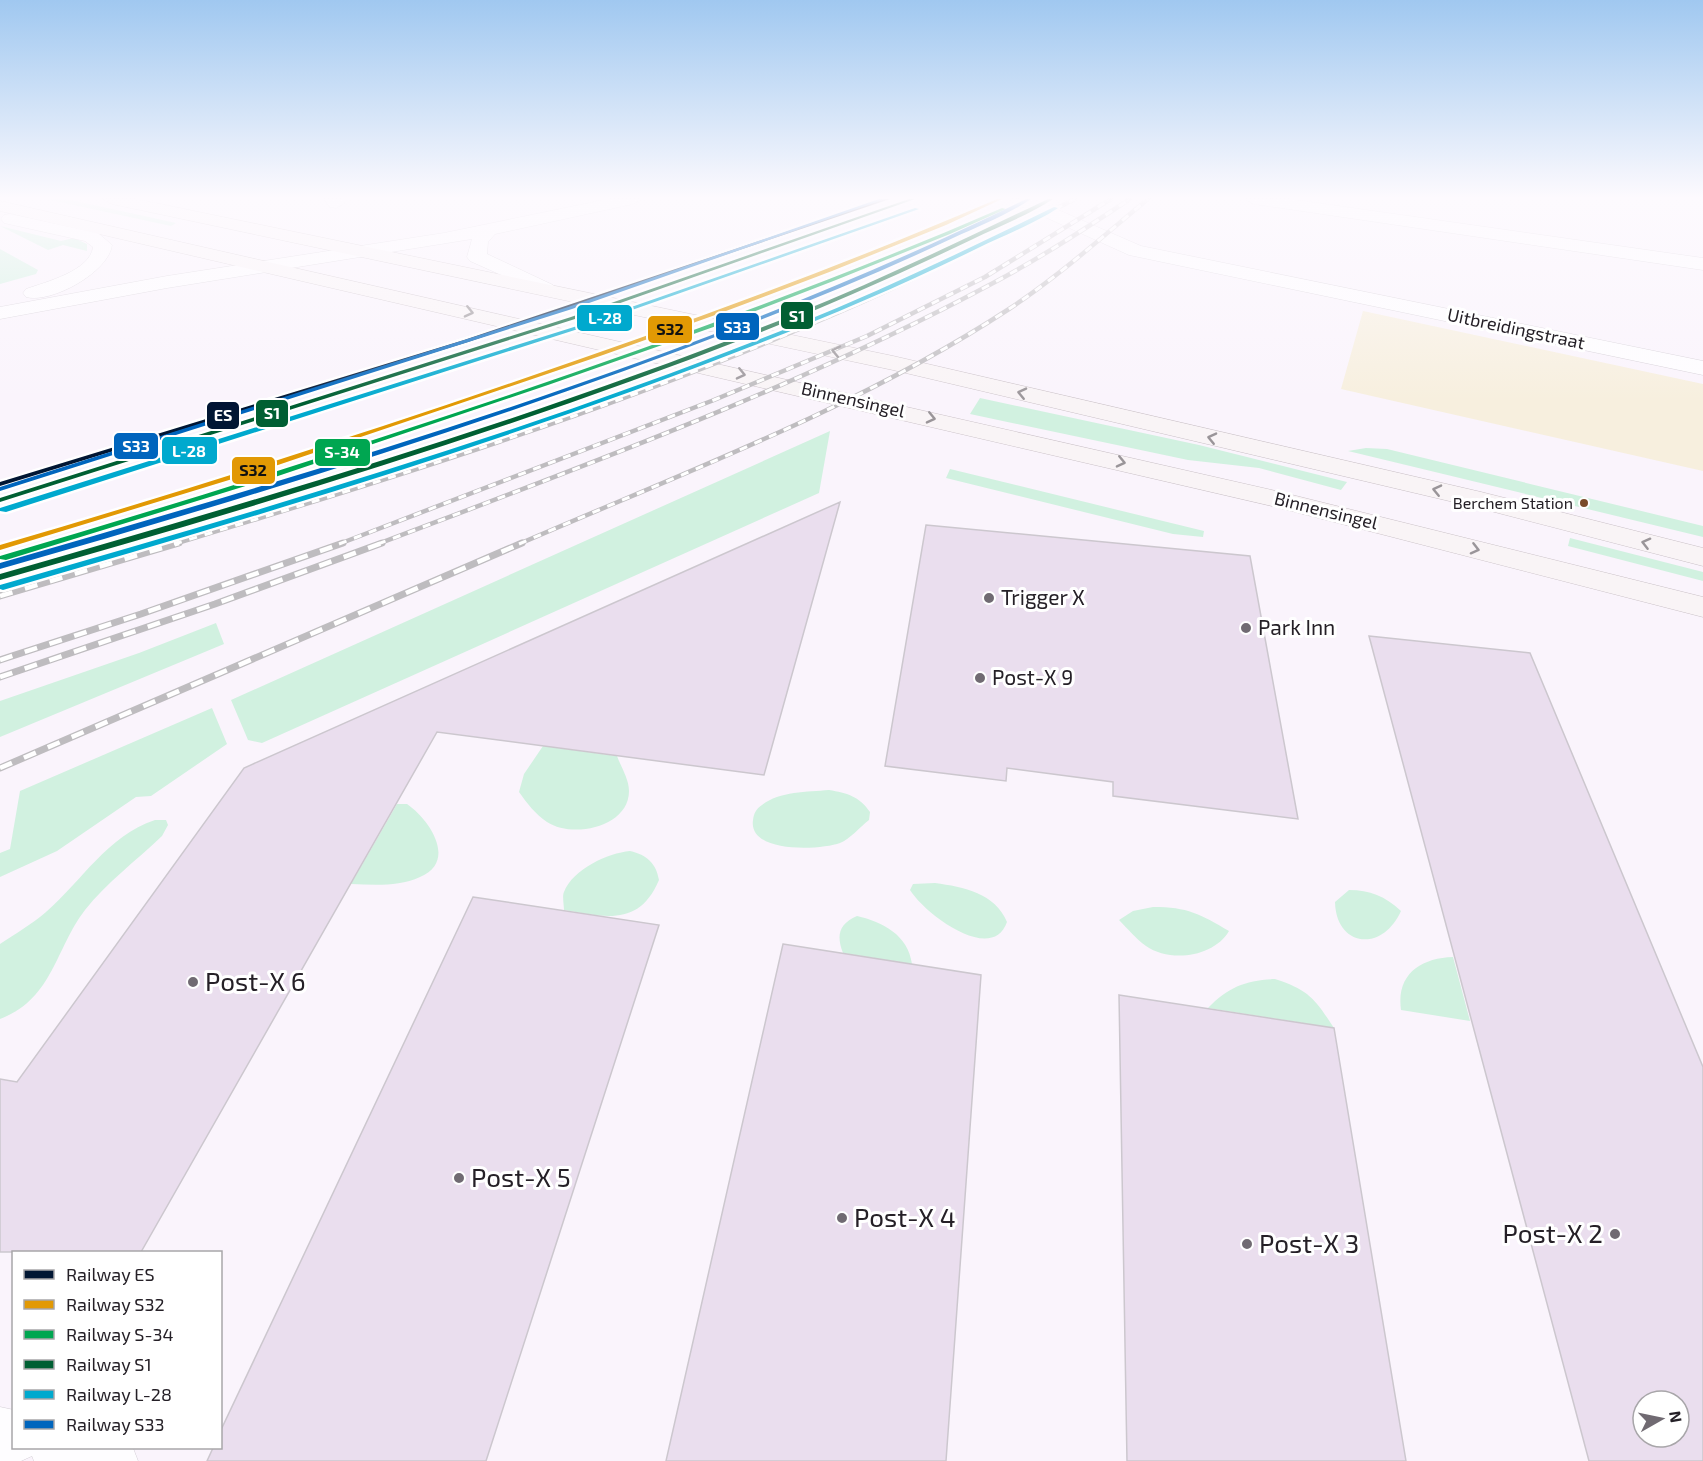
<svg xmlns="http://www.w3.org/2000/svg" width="1703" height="1461" font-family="'Exo 2',sans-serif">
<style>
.green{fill:#d1f1e0}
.sand{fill:#f7efde}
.building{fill:#eadeee;stroke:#ccc7ce;stroke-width:1.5;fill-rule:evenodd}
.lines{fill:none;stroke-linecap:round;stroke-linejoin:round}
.minor-casing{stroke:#d4cfd6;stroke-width:1}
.tertiary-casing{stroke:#d4cfd6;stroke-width:1}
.primary-casing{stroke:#c9c0c6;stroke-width:1}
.minor{fill:#fefdff;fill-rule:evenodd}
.tertiary{fill:#fefdff;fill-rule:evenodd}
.primary{fill:#f9f4f6;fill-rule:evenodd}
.rail-far1-casing{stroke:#bebcbf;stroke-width:4.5}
.rail-casing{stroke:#bebcbf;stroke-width:7}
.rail-far1{stroke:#fff;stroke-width:3;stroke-dasharray:8;stroke-linecap:butt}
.rail{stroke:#fff;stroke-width:4.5;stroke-dasharray:13;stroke-linecap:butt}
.rail-1-casing{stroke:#fff;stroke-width:5}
.rail-2-casing{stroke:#fff;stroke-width:5}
.rail-3-casing{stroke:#fff;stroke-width:5}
.rail-4-casing{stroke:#fff;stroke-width:5}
.rail-5-casing{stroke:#fff;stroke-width:5}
.rail-6-casing{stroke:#fff;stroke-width:5}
.rail-1{fill:#011633;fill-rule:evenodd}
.rail-2{fill:#e29904;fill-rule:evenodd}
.rail-3{fill:#00a651;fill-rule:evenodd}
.rail-4{fill:#005f33;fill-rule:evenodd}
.rail-5{fill:#00a9ce;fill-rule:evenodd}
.rail-6{fill:#0065bd;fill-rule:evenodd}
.oneway{stroke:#9a9599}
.bus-dot{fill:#7a4b2a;stroke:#fff;stroke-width:2}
.poi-dot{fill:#706a72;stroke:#fff;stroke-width:2}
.labels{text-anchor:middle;stroke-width:6;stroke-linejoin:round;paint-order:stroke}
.far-bus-label{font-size:16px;fill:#252027;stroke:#fff;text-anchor:end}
.far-street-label{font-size:18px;fill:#252027;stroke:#fff}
.poi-label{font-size:21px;fill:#252027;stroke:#fff;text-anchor:start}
.near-poi-label{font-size:26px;fill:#252027;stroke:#fff;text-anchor:start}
.line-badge{stroke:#fff;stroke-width:2}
.badge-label{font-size:16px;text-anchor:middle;font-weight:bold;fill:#fff}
.pale-badge-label{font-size:16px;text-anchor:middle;font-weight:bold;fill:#111}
</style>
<rect width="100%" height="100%" fill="#faf4fc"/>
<!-- green -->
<path class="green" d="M46,199H66L176,223L171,226Z
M0,226L61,241L74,238L87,244V251L63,245L48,250Z
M0,249L38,270L36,274L0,284Z
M980,398L1199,445L1347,482L1341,490L1259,468L1188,460L970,414Z
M830,431L819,493L262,743L248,740L231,700Z
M1366,448L1387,449L1703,526V537L1348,451Z
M950,469L1204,531L1203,537L1173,534L946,478Z
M1570,538L1703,572V581L1568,546Z
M216,623L224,644L0,737V701L139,653Z
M212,708L227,744L151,796L136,797L57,851L0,877V853L10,849L20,791Z
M543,746L617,756C621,767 629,779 629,791C629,827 573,839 547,822C536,815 526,802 519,792L524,774Z
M829,790C847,793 859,796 870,812L869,820C860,827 850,839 840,843C821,850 748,854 753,820C754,813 756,809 762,805C780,791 807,792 829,790Z
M397,804H407C429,819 458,861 420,877C398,887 374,885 351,884Z
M155,820H166L168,825L162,836C137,860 106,883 85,910C55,949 53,999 0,1019V944C15,934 32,924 46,912C82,881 107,836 155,820Z
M630,851C647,855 656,863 659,880C639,927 605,917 564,910C564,905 562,896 564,892C573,869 608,853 630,851Z
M935,883C964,887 995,893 1007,922C992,965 924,913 910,890L913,884Z
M1349,890C1370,890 1385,896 1401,911C1382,953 1336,947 1335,902Z
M1153,907C1188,907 1200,914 1229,931C1214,957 1170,963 1146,946C1136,939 1128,929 1119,920L1133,911Z
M857,916C883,922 908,935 912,964L843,953C836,935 839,924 857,916Z
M1453,957L1470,1021L1401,1010C1396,974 1421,958 1453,957Z
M1275,979C1309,990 1315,999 1334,1028L1208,1008C1228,987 1246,980 1275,979Z"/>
<!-- sand -->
<path class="sand" d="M1363,311L1703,384V471L1341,389Z"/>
<!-- building -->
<path class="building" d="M840,502L764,775L437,732L141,1252H0V1079L17,1082L244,768Z
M926,525L1250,556L1298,819L1113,796V782L1007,768L1006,781L885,766Z
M1369,636L1530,653L1703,1067V1461H1589ZM1643,1401H1679V1437H1643Z
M473,897L659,925L486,1461H207L213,1448H220V1432Z
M783,944L981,975L946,1461H666Z
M1119,995L1334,1028L1406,1461H1127Z"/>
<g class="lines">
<defs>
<path id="minor" d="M324,199H342L345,203L336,208L330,207Z
M1011,199H1033L1141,246L1703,361V375L1129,255L1014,203Z
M1245,199H1289L1703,258V270L1254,204Z
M10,214L98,233L112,245C109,272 51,304 26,297L23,293L26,289C46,282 90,271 93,247L85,241L4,223L1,219L4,215Z
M0,1407L14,1410V1448H133L138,1461H34L32,1456L21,1461H0Z"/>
<path id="tertiary" d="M609,199H642L633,204L495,234L488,242L487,254L553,285L556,289L553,293L546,295L470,261L467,257L472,239L167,288L0,319V307L167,276L444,233Z"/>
<path id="primary" d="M103,199H136L893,356L1481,492L1703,548V566L1479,508L893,370L112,204Z
M0,201L1276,491L1703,597V617L1276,507L0,211Z"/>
</defs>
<!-- minor casing -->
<use href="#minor" class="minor-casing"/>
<!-- tertiary casing -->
<use href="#tertiary" class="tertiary-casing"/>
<!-- primary casing -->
<use href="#primary" class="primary-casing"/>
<!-- minor -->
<use href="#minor" class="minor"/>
<!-- tertiary -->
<use href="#tertiary" class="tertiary"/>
<!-- primary -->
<use href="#primary" class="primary"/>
<defs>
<path id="rail-far1" d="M174,544C391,479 608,411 816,322C904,285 990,242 1075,199
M339,544L714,400L867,336L985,277L1111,199
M378,544C586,465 798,388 995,282C1042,257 1086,228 1130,199
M519,544C685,472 858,408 1009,309C1059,276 1102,237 1148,199"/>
<path id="rail" d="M0,596L179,543
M0,660L141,614L343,543
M0,677L215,604L382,543
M0,768L522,543"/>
</defs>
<!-- rail-far1 casing -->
<use href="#rail-far1" class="rail-far1-casing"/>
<!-- rail casing -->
<use href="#rail" class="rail-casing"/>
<!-- rail-far1 -->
<use href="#rail-far1" class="rail-far1"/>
<!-- rail -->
<use href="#rail" class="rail"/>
<defs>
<path id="rail-1" d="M884,199H890L468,342L0,486V482L464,340Z"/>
<path id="rail-2" d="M997,199H1002L946,225L832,271L718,314L603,355L275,466L0,550V545C171,495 342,441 511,383C675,327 838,268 997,199Z"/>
<path id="rail-3" d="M1002,208L1006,209L950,234L836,280L722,324L548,385L278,476L6,560L0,559V556C171,506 340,452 509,395C675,338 841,278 1002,208Z"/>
<path id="rail-4" d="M909,199H915L575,319L0,502V498L571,317Z
M1048,199H1053C1029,215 999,226 973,239C900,274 826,307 751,336C505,432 253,508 0,580V574C267,497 535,419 793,315C880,280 964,239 1048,199Z"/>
<path id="rail-5" d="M1054,207L1058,208C1034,224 1004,235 978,248C905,284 830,316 755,345C509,441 256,517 3,590L0,589V585C269,508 538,429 798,324C885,289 970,248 1054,207Z
M915,208L919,209L578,329L6,512L0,511V508L574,327Z"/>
<path id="rail-6" d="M879,199H885L572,309L0,491V487L568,307Z
M1026,199H1031C1007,215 979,226 953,238C883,271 811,301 739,328C497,421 249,498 0,569V563C348,462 700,360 1026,199Z"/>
</defs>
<!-- rail-1 casing -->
<use href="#rail-1" class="rail-1-casing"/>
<!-- rail-2 casing -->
<use href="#rail-2" class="rail-2-casing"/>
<!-- rail-3 casing -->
<use href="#rail-3" class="rail-3-casing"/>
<!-- rail-4 casing -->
<use href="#rail-4" class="rail-4-casing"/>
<!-- rail-5 casing -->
<use href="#rail-5" class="rail-5-casing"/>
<!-- rail-6 casing -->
<use href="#rail-6" class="rail-6-casing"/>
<!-- rail-1 -->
<use href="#rail-1" class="rail-1"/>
<!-- rail-2 -->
<use href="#rail-2" class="rail-2"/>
<!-- rail-3 -->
<use href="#rail-3" class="rail-3"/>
<!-- rail-4 -->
<use href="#rail-4" class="rail-4"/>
<!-- rail-5 -->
<use href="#rail-5" class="rail-5"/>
<!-- rail-6 -->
<use href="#rail-6" class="rail-6"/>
</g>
<!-- one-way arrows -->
<defs><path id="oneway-chevron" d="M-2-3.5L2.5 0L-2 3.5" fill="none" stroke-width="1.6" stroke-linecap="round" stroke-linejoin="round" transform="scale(1.5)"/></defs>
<g class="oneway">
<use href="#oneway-chevron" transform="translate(469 312) rotate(13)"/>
<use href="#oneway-chevron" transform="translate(836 351) rotate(-168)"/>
<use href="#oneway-chevron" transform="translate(741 374) rotate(13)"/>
<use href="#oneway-chevron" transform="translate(1022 393) rotate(-167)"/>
<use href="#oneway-chevron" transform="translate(931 418) rotate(13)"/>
<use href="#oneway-chevron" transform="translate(1212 438) rotate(-167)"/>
<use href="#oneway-chevron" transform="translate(1121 462) rotate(13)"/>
<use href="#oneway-chevron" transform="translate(1437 490) rotate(-167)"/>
<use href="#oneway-chevron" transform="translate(1646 543) rotate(-166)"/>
<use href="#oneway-chevron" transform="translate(1475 549) rotate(14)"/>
</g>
<!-- sky -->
<linearGradient id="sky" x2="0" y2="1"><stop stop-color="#a0c8f0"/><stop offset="0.49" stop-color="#fdfafe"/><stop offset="1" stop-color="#fdfafe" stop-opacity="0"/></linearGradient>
<rect width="1703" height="403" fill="url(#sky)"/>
<!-- markers -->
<circle class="bus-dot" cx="1584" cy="503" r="5"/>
<g class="poi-dot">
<circle cx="989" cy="598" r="6"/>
<circle cx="1246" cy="628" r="6"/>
<circle cx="980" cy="678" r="6"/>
<circle cx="193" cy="982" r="6"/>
<circle cx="459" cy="1178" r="6"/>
<circle cx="842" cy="1218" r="6"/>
<circle cx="1615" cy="1234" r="6"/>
<circle cx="1247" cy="1244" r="6"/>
</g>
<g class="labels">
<!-- far-bus labels -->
<g class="far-bus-label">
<text x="1573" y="509">Berchem Station</text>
</g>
<!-- far-street labels -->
<g class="far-street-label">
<text transform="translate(1516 329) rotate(12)" y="6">Uitbreidingstraat</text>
<text transform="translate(853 400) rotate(13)" y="6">Binnensingel</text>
<text transform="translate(1326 511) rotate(14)" y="6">Binnensingel</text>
</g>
<!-- poi labels -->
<g class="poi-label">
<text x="1001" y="605">Trigger X</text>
<text x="1258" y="635">Park Inn</text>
<text x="992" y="685">Post-X 9</text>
</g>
<!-- near-poi labels -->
<g class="near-poi-label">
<text x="205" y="991">Post-X 6</text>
<text x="471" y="1187">Post-X 5</text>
<text x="854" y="1227">Post-X 4</text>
<text x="1603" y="1243" text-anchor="end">Post-X 2</text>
<text x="1259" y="1253">Post-X 3</text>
</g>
</g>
<g class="line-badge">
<rect x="780" y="301" width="34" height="29" rx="6" fill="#005f33"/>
<rect x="576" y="304" width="57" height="28" rx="6" fill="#00a9ce"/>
<rect x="715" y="312" width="45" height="29" rx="6" fill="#0065bd"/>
<rect x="647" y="315" width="46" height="29" rx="6" fill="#e29904"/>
<rect x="255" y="399" width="34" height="29" rx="6" fill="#005f33"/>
<rect x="206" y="401" width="34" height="29" rx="6" fill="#011633"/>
<rect x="113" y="432" width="46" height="28" rx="6" fill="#0065bd"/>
<rect x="161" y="436" width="57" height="29" rx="6" fill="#00a9ce"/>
<rect x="314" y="438" width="57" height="29" rx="6" fill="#00a651"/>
<rect x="231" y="456" width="45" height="29" rx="6" fill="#e29904"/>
</g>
<g class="badge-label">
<text x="797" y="322">S1</text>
<text x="605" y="324">L-28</text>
<text x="737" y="333">S33</text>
<text x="272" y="419">S1</text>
<text x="223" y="421">ES</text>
<text x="136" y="452">S33</text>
<text x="189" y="457">L-28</text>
<text x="342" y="458">S-34</text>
</g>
<g class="pale-badge-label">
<text x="670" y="335">S32</text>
<text x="253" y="476">S32</text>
</g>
<!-- legend -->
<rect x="12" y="1251" width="210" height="198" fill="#ffffff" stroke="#a8a6a9" stroke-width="1.5"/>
<rect x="24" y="1270" width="30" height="9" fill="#011633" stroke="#a8a6a9" stroke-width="1.5"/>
<text x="66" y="1281" font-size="18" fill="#252027">Railway ES</text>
<rect x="24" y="1300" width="30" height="9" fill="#e29904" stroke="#a8a6a9" stroke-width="1.5"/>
<text x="66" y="1311" font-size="18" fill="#252027">Railway S32</text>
<rect x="24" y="1330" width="30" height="9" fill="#00a651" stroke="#a8a6a9" stroke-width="1.5"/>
<text x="66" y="1341" font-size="18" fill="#252027">Railway S-34</text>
<rect x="24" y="1360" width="30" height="9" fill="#005f33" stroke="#a8a6a9" stroke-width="1.5"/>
<text x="66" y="1371" font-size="18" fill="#252027">Railway S1</text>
<rect x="24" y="1390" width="30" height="9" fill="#00a9ce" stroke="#a8a6a9" stroke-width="1.5"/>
<text x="66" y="1401" font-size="18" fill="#252027">Railway L-28</text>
<rect x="24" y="1420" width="30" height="9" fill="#0065bd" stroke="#a8a6a9" stroke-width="1.5"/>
<text x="66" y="1431" font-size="18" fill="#252027">Railway S33</text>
<!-- north arrow -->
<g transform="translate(1661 1419) rotate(81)"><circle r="28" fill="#ffffff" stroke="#a8a6a9" stroke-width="1.5"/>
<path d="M0-4.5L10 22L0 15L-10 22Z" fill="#706a72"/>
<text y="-9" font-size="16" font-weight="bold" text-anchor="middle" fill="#252027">N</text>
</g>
</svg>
